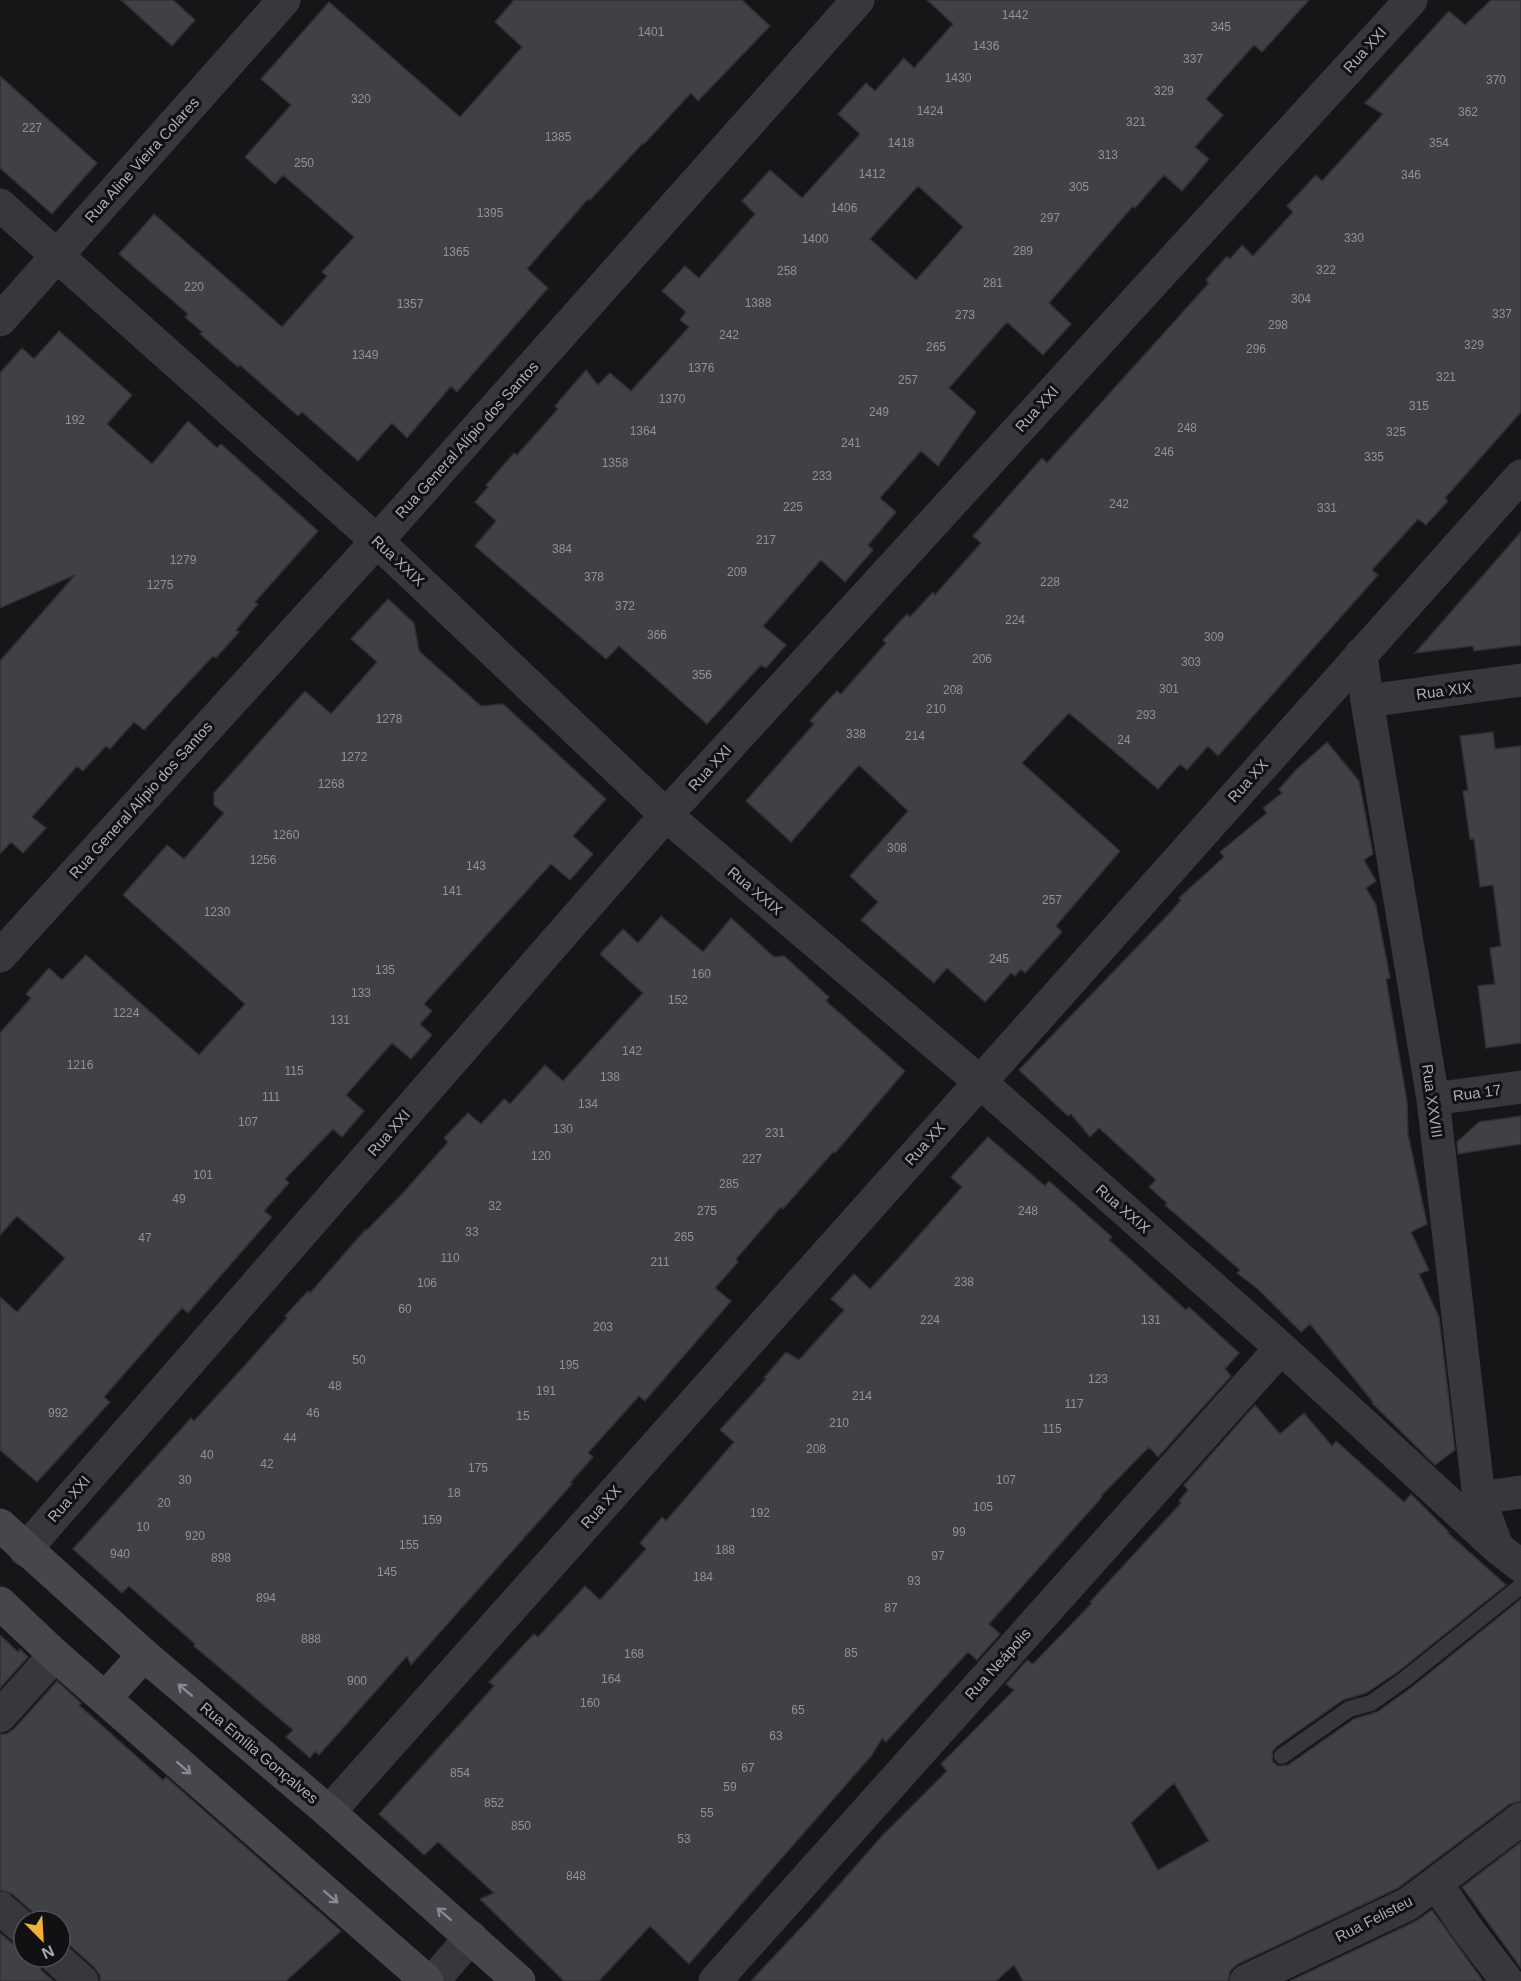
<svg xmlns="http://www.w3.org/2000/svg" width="1521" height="1981" font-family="Arial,sans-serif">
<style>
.building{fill:#404145;stroke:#303034;stroke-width:1.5;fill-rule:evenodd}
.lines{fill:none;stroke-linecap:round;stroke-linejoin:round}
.lane{stroke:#37383d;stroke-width:16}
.street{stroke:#37383d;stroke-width:33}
.secondary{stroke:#45474d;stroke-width:33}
.oneway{stroke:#858993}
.labels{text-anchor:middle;stroke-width:6;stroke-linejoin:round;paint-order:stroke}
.number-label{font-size:12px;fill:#8e929b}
.street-label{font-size:15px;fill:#a8adb8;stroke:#111113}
</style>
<rect width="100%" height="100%" fill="#161618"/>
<!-- building -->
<path class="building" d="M121,0H173L195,20L172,46Z
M514,0H742L770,26L698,101L691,93L644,144L643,143L590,200L588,199L527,269L548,288L457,392L451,386L407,438L392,423L358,461L302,412L298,416L240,365L238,367L200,334L202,332L185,317L188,314L119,254L154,214L282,327L327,276L322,272L354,237L283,175L275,184L245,157L291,105L261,79L329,2L460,117L522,47L495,22Z
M927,0H1309L1262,52L1254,45L1206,99L1223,115L1195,147L1209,159L1182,191L1164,175L1135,208L1133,206L1049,303L1071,324L1043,355L1007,322L949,388L976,412L938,466L921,451L880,498L896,512L868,545L873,550L845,582L821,560L763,626L786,645L766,668L761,665L707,724L619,646L606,659L475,546L496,521L475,502L488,487L486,485L514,453L517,455L558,409L555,406L586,370L598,385L610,373L631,391L689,327L680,320L686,312L662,291L685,266L699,278L755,214L742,201L770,170L802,198L860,134L838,114L866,83L875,91L904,58L914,68L953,24ZM918,186L963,227L916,280L870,239Z
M1491,0H1521V412L1445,498L1448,501L1426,525L1418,519L1372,570L1378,575L1218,756L1208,746L1187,770L1180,764L1158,789L1069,713L1022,763L1120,851L1056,926L1062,932L1025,973L1021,969L1015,976L1011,973L985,1002L947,968L934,983L861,920L878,902L850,876L908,811L859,765L791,842L746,801L814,724L810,721L823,706L837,691L841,694L886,643L883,640L907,614L910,617L933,592L935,595L981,543L973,536L1042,458L1047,463L1209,283L1206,280L1227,256L1230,259L1242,245L1253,256L1293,212L1287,206L1316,175L1322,181L1383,114L1365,103L1449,11L1465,25Z
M0,76L97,163L52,214L0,168Z
M59,331L132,395L107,424L152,464L188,421L217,448L221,444L318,531L255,602L258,604L236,630L239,632L216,658L213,656L144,730L134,722L110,749L106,746L83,771L77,766L32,817L46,828L23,853L11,842L0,854V661L75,575L0,608V373L22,348L34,359Z
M1521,532V645L1474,651L1473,646L1415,653Z
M388,599L414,623L419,651L481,706L503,704L606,799L573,836L593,854L570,880L551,864L424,1004L432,1011L420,1024L432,1035L411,1059L392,1043L346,1095L364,1111L342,1137L333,1129L285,1179L289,1183L264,1211L272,1217L188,1313L182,1308L104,1397L110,1402L37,1482L0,1450V1297L17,1312L65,1258L17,1216L0,1235V1033L31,998L26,994L49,968L62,980L86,955L199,1055L245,1004L123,895L167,845L184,859L224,813L214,805V793L305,691L331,714L377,662L351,639Z
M1493,732L1495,749L1521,746V1043L1486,1048L1478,986L1495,984L1490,948L1501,946L1493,885L1480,887L1474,839H1470L1463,791L1468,790L1460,736Z
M1327,742L1359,781L1373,854L1364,860L1376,881L1366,888L1376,905L1390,978L1386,979L1407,1101L1408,1134L1427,1224L1411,1232L1429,1270L1419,1274L1439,1317L1455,1450L1435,1465L1372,1403L1373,1402L1310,1324L1301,1332L1258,1289L1237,1273L1240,1270L1165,1205L1167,1203L1149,1187L1156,1180L1099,1128L1090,1137L1071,1114L1068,1116L1019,1070L1165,918L1181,900L1179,898L1224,857L1220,852L1267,813L1263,808L1282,793L1279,789L1296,770Z
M661,916L703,952L731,918L774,957L784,956L829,997L826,1001L905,1071L835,1153L833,1152L783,1209L781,1207L736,1259L738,1262L715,1288L731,1301L645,1401L639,1396L588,1453L593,1457L570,1483L572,1484L411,1665L407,1656L319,1755L315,1751L310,1758L286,1737L293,1730L194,1646L195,1644L129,1586L122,1593L73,1549L191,1418L194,1421L247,1363L287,1318L285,1316L308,1291L310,1293L366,1229L367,1230L403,1193L448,1142L444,1138L468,1113L481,1124L504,1099L510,1104L545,1065L563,1081L643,993L600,954L623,929L638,943Z
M1521,1116V1144L1458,1154L1457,1142L1479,1122Z
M988,1137L1045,1186L1049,1181L1112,1237L1109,1240L1186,1310L1189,1307L1239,1353L1225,1369L1231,1376L1158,1457L1149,1447L1101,1496L1102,1497L989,1624L1000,1634L977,1660L968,1652L886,1742L882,1738L872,1755L689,1964L650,1926L599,1981H564L480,1899L494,1893L438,1842L424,1855L379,1814L494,1686L489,1682L534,1634L538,1637L585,1586L600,1600L646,1549L640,1543L662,1517L666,1521L734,1442L720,1430L766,1379L764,1378L786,1352L799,1360L844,1310L831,1299L854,1274L870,1289L897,1260L962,1187L951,1177Z
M1255,1405L1280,1434L1304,1413L1332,1446L1336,1441L1404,1502L1411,1494L1449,1532L1448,1533L1506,1585L1399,1671L1366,1693L1343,1700L1276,1747L1272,1752L1273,1762L1278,1766L1288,1765L1354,1719L1377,1712L1412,1687L1521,1599V1801L1510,1804L1398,1888L1238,1964L1230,1971L1228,1981H1023L1014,1965L996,1981H751L810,1918L882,1836L947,1771L941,1764L1014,1690L1006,1684L1027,1660L1033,1664L1092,1603L1090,1602L1181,1503L1179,1501L1188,1490L1184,1485ZM1174,1783L1209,1841L1158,1870L1131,1823Z
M0,1635L18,1652L20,1649L28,1657L0,1688Z
M57,1681L81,1703L79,1705L163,1780L166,1777L341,1931L286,1981H100V1975L94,1967L67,1943L60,1939V1921H41L36,1915L12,1894L0,1890V1734H6L14,1729Z
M1521,1842V1968L1462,1887Z
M1432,1910L1483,1981H1290L1416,1921Z
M0,1933L12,1943L24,1947V1957H37V1963L42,1971L54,1981H0Z"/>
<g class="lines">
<!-- lane -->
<path class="lane" d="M1282,1756L1349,1709L1371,1703L1405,1679L1521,1586"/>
<!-- street -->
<path class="street" d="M0,205L377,541L666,815L980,1082L1281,1348L1498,1548L1521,1566
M0,320L284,0
M1361,654L1367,701L1433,1099L1479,1498L1495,1541
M1367,701L1521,680
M0,956L377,541L858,0
M1433,1099L1521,1087
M1479,1498L1521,1492
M25,1550L666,815L1411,0
M0,1716L55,1655
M329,1812L1521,476
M1436,1883L1468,1930L1507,1981
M0,1908L24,1929
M55,1957L82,1981
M433,1981L471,1937
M715,1981L1281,1348
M1246,1981L1408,1904L1521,1819"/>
<!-- secondary -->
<path class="secondary" d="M0,1525L144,1655L329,1812L519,1981
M0,1603L55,1655L427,1981
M105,1698L144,1655"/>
</g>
<!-- one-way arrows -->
<defs><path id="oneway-shaft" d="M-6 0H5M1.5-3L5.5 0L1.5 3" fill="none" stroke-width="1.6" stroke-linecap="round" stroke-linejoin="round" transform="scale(1.5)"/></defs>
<g class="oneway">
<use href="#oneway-shaft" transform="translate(185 1690) rotate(-140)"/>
<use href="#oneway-shaft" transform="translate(184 1768) rotate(41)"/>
<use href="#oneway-shaft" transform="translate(331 1897) rotate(41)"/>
<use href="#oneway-shaft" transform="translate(444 1914) rotate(-139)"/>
</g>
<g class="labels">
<!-- number labels -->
<g class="number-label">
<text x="1015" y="19">1442</text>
<text x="1221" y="31">345</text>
<text x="651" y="36">1401</text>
<text x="986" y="50">1436</text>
<text x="1193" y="63">337</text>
<text x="958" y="82">1430</text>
<text x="1496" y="84">370</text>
<text x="1164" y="95">329</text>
<text x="361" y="103">320</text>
<text x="930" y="115">1424</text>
<text x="1468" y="116">362</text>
<text x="1136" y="126">321</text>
<text x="32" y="132">227</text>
<text x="558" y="141">1385</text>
<text x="901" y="147">1418</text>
<text x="1439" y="147">354</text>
<text x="1108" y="159">313</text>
<text x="304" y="167">250</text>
<text x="872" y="178">1412</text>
<text x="1411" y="179">346</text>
<text x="1079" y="191">305</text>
<text x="844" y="212">1406</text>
<text x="490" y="217">1395</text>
<text x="1050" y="222">297</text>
<text x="1354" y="242">330</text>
<text x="815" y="243">1400</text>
<text x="1023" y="255">289</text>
<text x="456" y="256">1365</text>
<text x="1326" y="274">322</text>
<text x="787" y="275">258</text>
<text x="993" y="287">281</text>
<text x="194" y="291">220</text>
<text x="1301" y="303">304</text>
<text x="758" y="307">1388</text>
<text x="410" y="308">1357</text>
<text x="1502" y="318">337</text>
<text x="965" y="319">273</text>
<text x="1278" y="329">298</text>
<text x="729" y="339">242</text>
<text x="1474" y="349">329</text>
<text x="936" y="351">265</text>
<text x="1256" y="353">296</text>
<text x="365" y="359">1349</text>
<text x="701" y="372">1376</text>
<text x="1446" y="381">321</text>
<text x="908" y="384">257</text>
<text x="672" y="403">1370</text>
<text x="1419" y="410">315</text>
<text x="879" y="416">249</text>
<text x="75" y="424">192</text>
<text x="1187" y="432">248</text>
<text x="643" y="435">1364</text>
<text x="1396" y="436">325</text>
<text x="851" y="447">241</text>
<text x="1164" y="456">246</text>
<text x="1374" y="461">335</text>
<text x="615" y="467">1358</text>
<text x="822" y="480">233</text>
<text x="1119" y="508">242</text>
<text x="793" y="511">225</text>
<text x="1327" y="512">331</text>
<text x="766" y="544">217</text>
<text x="562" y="553">384</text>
<text x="183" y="564">1279</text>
<text x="737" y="576">209</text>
<text x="594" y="581">378</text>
<text x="1050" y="586">228</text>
<text x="160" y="589">1275</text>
<text x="625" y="610">372</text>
<text x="1015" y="624">224</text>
<text x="657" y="639">366</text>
<text x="1214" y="641">309</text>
<text x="982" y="663">206</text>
<text x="1191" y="666">303</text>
<text x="702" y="679">356</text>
<text x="1169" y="693">301</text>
<text x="953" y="694">208</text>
<text x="936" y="713">210</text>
<text x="1146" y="719">293</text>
<text x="389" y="723">1278</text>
<text x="856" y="738">338</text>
<text x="915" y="740">214</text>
<text x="1124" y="744">24</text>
<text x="354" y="761">1272</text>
<text x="331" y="788">1268</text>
<text x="286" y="839">1260</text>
<text x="897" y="852">308</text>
<text x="263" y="864">1256</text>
<text x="476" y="870">143</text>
<text x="452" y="895">141</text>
<text x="1052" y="904">257</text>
<text x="217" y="916">1230</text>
<text x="999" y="963">245</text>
<text x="385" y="974">135</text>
<text x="701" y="978">160</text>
<text x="361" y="997">133</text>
<text x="678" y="1004">152</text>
<text x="126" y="1017">1224</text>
<text x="340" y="1024">131</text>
<text x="632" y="1055">142</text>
<text x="80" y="1069">1216</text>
<text x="294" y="1075">115</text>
<text x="610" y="1081">138</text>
<text x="271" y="1101">111</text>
<text x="588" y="1108">134</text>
<text x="248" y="1126">107</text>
<text x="563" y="1133">130</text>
<text x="775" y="1137">231</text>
<text x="541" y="1160">120</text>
<text x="752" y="1163">227</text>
<text x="203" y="1179">101</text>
<text x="729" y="1188">285</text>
<text x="179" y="1203">49</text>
<text x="495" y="1210">32</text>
<text x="707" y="1215">275</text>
<text x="1028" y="1215">248</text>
<text x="472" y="1236">33</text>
<text x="684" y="1241">265</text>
<text x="145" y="1242">47</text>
<text x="450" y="1262">110</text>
<text x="660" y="1266">211</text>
<text x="964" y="1286">238</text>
<text x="427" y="1287">106</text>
<text x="405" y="1313">60</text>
<text x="930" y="1324">224</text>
<text x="1151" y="1324">131</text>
<text x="603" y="1331">203</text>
<text x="359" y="1364">50</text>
<text x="569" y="1369">195</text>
<text x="1098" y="1383">123</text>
<text x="335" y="1390">48</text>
<text x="546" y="1395">191</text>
<text x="862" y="1400">214</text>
<text x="1074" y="1408">117</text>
<text x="58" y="1417">992</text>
<text x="313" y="1417">46</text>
<text x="523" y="1420">15</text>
<text x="839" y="1427">210</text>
<text x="1052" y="1433">115</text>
<text x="290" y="1442">44</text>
<text x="816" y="1453">208</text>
<text x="207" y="1459">40</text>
<text x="267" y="1468">42</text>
<text x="478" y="1472">175</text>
<text x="185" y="1484">30</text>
<text x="1006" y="1484">107</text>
<text x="454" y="1497">18</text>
<text x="164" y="1507">20</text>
<text x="983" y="1511">105</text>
<text x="760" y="1517">192</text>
<text x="432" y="1524">159</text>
<text x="143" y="1531">10</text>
<text x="959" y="1536">99</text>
<text x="195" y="1540">920</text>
<text x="409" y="1549">155</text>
<text x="725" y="1554">188</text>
<text x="120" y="1558">940</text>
<text x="938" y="1560">97</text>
<text x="221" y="1562">898</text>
<text x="387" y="1576">145</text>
<text x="703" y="1581">184</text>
<text x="914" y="1585">93</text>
<text x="266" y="1602">894</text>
<text x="891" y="1612">87</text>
<text x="311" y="1643">888</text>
<text x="851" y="1657">85</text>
<text x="634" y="1658">168</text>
<text x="611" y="1683">164</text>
<text x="357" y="1685">900</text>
<text x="590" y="1707">160</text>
<text x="798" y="1714">65</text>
<text x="776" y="1740">63</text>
<text x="748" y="1772">67</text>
<text x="460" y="1777">854</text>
<text x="730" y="1791">59</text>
<text x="494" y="1807">852</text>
<text x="707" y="1817">55</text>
<text x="521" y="1830">850</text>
<text x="684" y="1843">53</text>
<text x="576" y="1880">848</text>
</g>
<!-- street labels -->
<g class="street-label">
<text transform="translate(1365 50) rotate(-48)" y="5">Rua XXI</text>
<text transform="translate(142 160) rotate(-48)" y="5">Rua Aline Vieira Colares</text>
<text transform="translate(1037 409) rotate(-48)" y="5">Rua XXI</text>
<text transform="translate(467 440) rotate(-48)" y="5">Rua General Alípio dos Santos</text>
<text transform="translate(398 561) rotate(43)" y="5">Rua XXIX</text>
<text transform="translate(1444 691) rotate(-8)" y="5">Rua XIX</text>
<text transform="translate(710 768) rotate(-48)" y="5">Rua XXI</text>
<text transform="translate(1248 781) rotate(-48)" y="5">Rua XX</text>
<text transform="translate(141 800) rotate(-48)" y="5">Rua General Alípio dos Santos</text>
<text transform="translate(755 891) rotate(40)" y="5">Rua XXIX</text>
<text transform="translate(1477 1093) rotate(-8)" y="5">Rua 17</text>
<text transform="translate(1432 1101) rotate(82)" y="5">Rua XXVIII</text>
<text transform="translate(389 1133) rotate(-49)" y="5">Rua XXI</text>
<text transform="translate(925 1144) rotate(-48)" y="5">Rua XX</text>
<text transform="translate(1123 1209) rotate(41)" y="5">Rua XXIX</text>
<text transform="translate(69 1499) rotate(-49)" y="5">Rua XXI</text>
<text transform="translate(601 1507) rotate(-48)" y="5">Rua XX</text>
<text transform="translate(998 1664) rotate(-48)" y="5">Rua Neápolis</text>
<text transform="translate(259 1753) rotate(40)" y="5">Rua Emília Gonçalves</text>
<text transform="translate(1374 1919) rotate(-27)" y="5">Rua Felisteu</text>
</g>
</g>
<!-- north arrow -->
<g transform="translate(42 1939) rotate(156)"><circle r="28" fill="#111113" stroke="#4d4f55" stroke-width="1.5"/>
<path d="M0-4.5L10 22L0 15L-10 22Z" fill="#f2b134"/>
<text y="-9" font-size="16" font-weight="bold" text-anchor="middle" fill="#a8adb8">N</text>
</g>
</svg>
